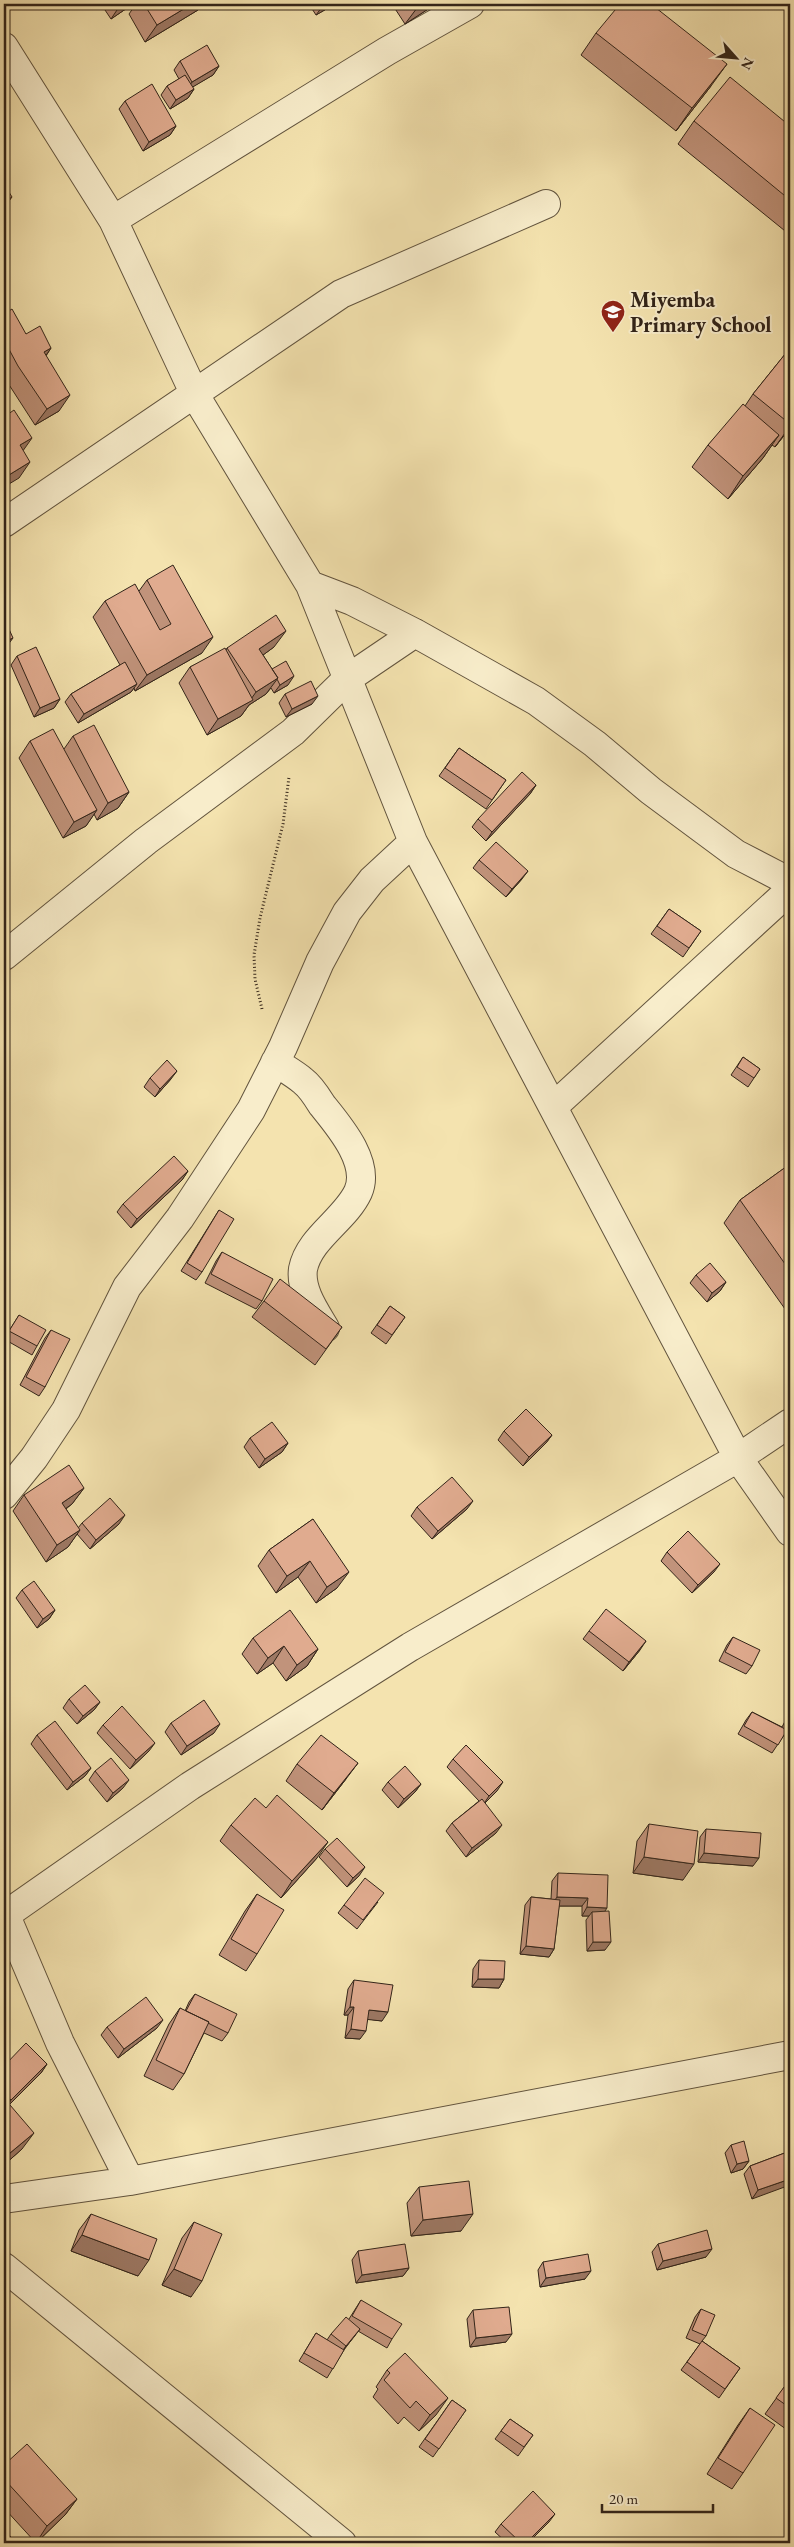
<svg xmlns="http://www.w3.org/2000/svg" width="794" height="2547" font-family="'EB Garamond',serif">
<style>
.lines{fill:none;stroke-linecap:round;stroke-linejoin:round}
.street-casing{stroke:#62543e;stroke-width:30}
.path{stroke:#322419;stroke-width:3;stroke-dasharray:1 2.5;stroke-linecap:butt}
.street{stroke:#f8edcb;stroke-width:28}
.wall{fill:#c1937b;stroke:#322419}
.shaded-wall{fill:#9d7864;stroke:#322419}
.building{fill:#e0ab8f;stroke:#322419}
.labels{text-anchor:middle;stroke-width:4;stroke-linejoin:round;paint-order:stroke}
.poi-label{font-size:22px;font-weight:bold;fill:#322419;stroke:#f8edcb;text-anchor:start}
</style>
<rect width="100%" height="100%" fill="#f4e3af"/>
<filter id="stains"><feTurbulence type="fractalNoise" baseFrequency=".004" numOctaves="4"/><feColorMatrix values="0 0 0 0 .2 0 0 0 0 .09 0 0 0 0 .02 0 0 0 .5 -.17"/></filter>
<radialGradient id="worn" r=".72"><stop offset=".6" stop-color="#630" stop-opacity="0"/><stop offset="1" stop-color="#630" stop-opacity=".3"/></radialGradient>
<g class="lines">
<defs>
<path id="street" d="M4,47L113,220L195,395L310,585L413,842L738,1458L790,1532
M113,220L387,51L470,4
M4,523L341,294L546,204
M310,585L352,601L415,633L536,701L595,744L651,791L736,854L790,882
M4,956L146,841L293,732L347,679L415,633
M275,1062C284,1068 295,1074 303,1081C311,1087 317,1097 322,1105C339,1126 371,1163 358,1192C345,1220 309,1238 303,1269C300,1290 315,1311 325,1328
M553,1107L790,890
M4,1495L34,1458L66,1410L127,1287L180,1218L251,1110L283,1047L320,962L347,912L372,880L413,842
M4,1911L60,2043L130,2181
M4,1916L190,1786L410,1647L738,1458L790,1423
M4,2199L130,2181L790,2055
M4,2267L342,2543"/>
</defs>
<!-- street casing -->
<use href="#street" class="street-casing"/>
<!-- path -->
<path class="path" d="M262,1009L255,979L254,955L260,918L283,824L289,777"/>
<!-- street -->
<use href="#street" class="street"/>
</g>
<!-- wall -->
<path class="wall" d="M101,4H133L111,19Z
M136,4H202L198,10L145,42L129,14Z
M309,4H335L316,15Z
M392,4H436L405,24Z
M596,33L711,86L676,131L581,55Z
M180,61L219,66L213,75L192,87L194,89L188,98L170,109L161,95L167,86L179,79L174,70Z
M125,101L176,126L170,135L143,151L119,109Z
M694,121L790,126V235L678,144Z
M4,314L26,334L51,348L46,356L59,411L35,425L4,377Z
M790,348V428L775,447L772,445L763,458L728,499L692,467L708,445L745,406L753,394Z
M147,580L202,653L135,691L134,688L131,692L78,723L65,702L71,694L120,665L93,617L105,601L139,591Z
M274,647L263,655L272,669L288,685L274,693L271,688L266,694L249,705L241,716L207,735L179,683L190,667L226,650L227,648Z
M17,656L60,699L54,708L34,717L11,665Z
M285,694L312,704L286,717L279,703Z
M73,736L129,792L118,808L97,820L94,814L86,826L63,838L19,758L30,741L64,749Z
M459,748L506,780L486,809L439,776Z
M536,785L530,794L486,841L472,827L478,819Z
M479,860L522,879L506,897L473,868Z
M669,909L701,931L683,957L651,934Z
M743,1057L760,1069L748,1087L731,1075Z
M150,1078L171,1079L155,1097L144,1087Z
M790,1164V1316L724,1223L740,1200Z
M188,1171L182,1180L131,1228L117,1212L123,1204Z
M219,1210L202,1272L196,1280L181,1271Z
M222,1252L262,1301L256,1309L205,1283L216,1261Z
M696,1275L726,1282L720,1291L707,1302L690,1283Z
M264,1301L342,1327L315,1365L252,1317Z
M390,1306L405,1317L386,1344L371,1333Z
M19,1315L37,1346L32,1355L4,1339Z
M51,1330L45,1387L39,1396L20,1385L45,1338Z
M504,1431L552,1435L546,1443L523,1466L498,1440Z
M250,1438L288,1443L282,1452L259,1468L244,1447Z
M84,1488L72,1504L66,1509L78,1528L82,1523L119,1524L90,1549L77,1534L68,1547L46,1562L13,1511L24,1495Z
M417,1507L467,1509L432,1539L411,1516Z
M313,1519L337,1588L316,1603L298,1577L276,1593L258,1566L269,1550Z
M667,1552L714,1572L692,1593L661,1561Z
M22,1590L55,1610L49,1619L37,1628L16,1598Z
M589,1631L640,1650L623,1671L583,1639Z
M733,1637L752,1666L746,1674L719,1661L727,1645Z
M253,1638L318,1649L307,1666L286,1681L273,1663L257,1674L242,1654Z
M69,1699L100,1702L94,1710L77,1724L63,1708Z
M752,1712L782,1727L790,1712V1739L784,1735L772,1753L738,1734L746,1720Z
M171,1723L214,1733L181,1755L165,1732Z
M103,1725L149,1751L130,1769L97,1733Z
M37,1735L91,1768L85,1776L67,1790L31,1744Z
M453,1759L497,1791L485,1803L496,1833L466,1857L446,1831L452,1823L479,1801L447,1767Z
M297,1764L346,1779L322,1810L286,1781Z
M95,1771L123,1788L107,1802L89,1780Z
M388,1782L421,1784L415,1792L398,1808L382,1790Z
M266,1808L317,1858L281,1898L220,1841L231,1825Z
M649,1824L683,1880L633,1873L637,1841Z
M706,1829L753,1866L698,1862L700,1837Z
M325,1849L359,1876L347,1887L319,1857Z
M558,1873L605,1911V1950L587,1951L586,1920L589,1916H582V1906H559L554,1949L549,1957L520,1954L525,1905L531,1897L551,1899L552,1881Z
M257,1894V1954L246,1971L219,1955L245,1911Z
M378,1902L357,1929L338,1913L344,1905Z
M479,1960L504,1979L499,1988L472,1987L473,1969Z
M354,1980L382,2021L368,2019L360,2039L345,2038L348,2015H344L348,1989Z
M195,1994L228,2033L222,2041L204,2033L184,2074L173,2090L144,2076L169,2024L180,2008L185,2011L189,2002Z
M107,2027L157,2028L118,2058L101,2035Z
M47,2064L41,2073L9,2104L22,2149L4,2165V2066Z
M731,2145L749,2161L743,2169L731,2173L725,2153Z
M790,2151L752,2199L744,2174L750,2166Z
M419,2187L461,2231L411,2236L407,2203Z
M91,2214L138,2276L71,2251L79,2230Z
M194,2222L191,2297L162,2285L182,2238Z
M658,2244L706,2257L657,2270L652,2252Z
M358,2251L409,2268L403,2276L356,2283L352,2260Z
M543,2262L585,2279L540,2287L538,2270Z
M361,2300L392,2339L387,2348L358,2331L344,2350L327,2378L299,2361L316,2333L327,2340L331,2334L349,2319Z
M701,2309L706,2336L702,2341L740,2368L719,2398L681,2370L700,2344L686,2338L695,2317Z
M473,2310L506,2342L470,2347L467,2319Z
M387,2370L436,2415L419,2431L404,2417L398,2424L373,2397L378,2389L376,2387Z
M790,2379V2432L765,2414Z
M452,2400L466,2410L433,2457L419,2447Z
M750,2408L743,2473L732,2489L707,2474L738,2425Z
M510,2419L533,2435L518,2456L495,2439Z
M4,2465L77,2499L65,2515L36,2543L4,2508Z
M549,2522L528,2543H507L495,2532L501,2524Z"/>
<!-- shaded-wall -->
<path class="shaded-wall" d="M121,4H133L111,19Z
M192,4H202L198,10L145,42L157,25Z
M327,4H335L316,15L322,7Z
M423,4H436L405,24L417,8Z
M727,64L711,86L676,131L692,108Z
M219,66L213,75L186,91L192,82Z
M194,89L188,98L170,109L176,100Z
M176,126L170,135L143,151L149,142Z
M12,197L4,208V202Z
M51,348L40,364L44,352Z
M70,395L59,411L35,425L47,409Z
M790,426V428L775,447Z
M779,435L763,458L728,499L743,476Z
M32,438L20,455V445Z
M30,462L19,478L4,487V478Z
M286,631L274,647L248,666L259,649Z
M213,637L202,653L135,691L147,675Z
M13,638L7,646L4,648V642Z
M294,676L288,685L274,693L280,685Z
M278,678L266,694L249,705L241,716L207,735L218,719L249,702L256,692Z
M137,684L131,692L78,723L84,714Z
M318,696L312,704L286,717L292,709Z
M60,699L54,708L34,717L40,708Z
M536,785L530,794L486,841L492,832Z
M129,792L118,808L97,820L108,803Z
M97,810L86,826L63,838L74,822Z
M528,871L522,879L506,897L512,889Z
M177,1071L171,1079L155,1097L160,1089Z
M188,1171L182,1180L131,1228L137,1219Z
M726,1282L720,1291L707,1302L712,1293Z
M552,1435L546,1443L523,1466L529,1457Z
M288,1443L282,1452L259,1468L265,1459Z
M84,1488L72,1504L51,1519L62,1503Z
M473,1501L467,1509L432,1539L438,1531Z
M125,1515L119,1524L90,1549L96,1540Z
M80,1530L68,1547L46,1562L57,1545Z
M310,1561L298,1577L276,1593L287,1576Z
M720,1564L714,1572L692,1593L698,1585Z
M349,1572L337,1588L316,1603L327,1587Z
M55,1610L49,1619L37,1628L43,1619Z
M646,1641L640,1650L623,1671L629,1662Z
M284,1646L273,1663L257,1674L268,1658Z
M318,1649L307,1666L286,1681L297,1665Z
M100,1702L94,1710L77,1724L83,1716Z
M220,1724L214,1733L181,1755L187,1746Z
M155,1743L149,1751L130,1769L136,1760Z
M358,1763L346,1779L322,1810L334,1793Z
M91,1768L85,1776L67,1790L73,1782Z
M129,1780L123,1788L107,1802L113,1793Z
M503,1782L497,1791L483,1805L489,1796Z
M421,1784L415,1792L398,1808L404,1799Z
M502,1825L496,1833L466,1857L472,1848Z
M328,1842L317,1858L281,1898L292,1881Z
M704,1853L759,1858L753,1866L698,1862Z
M644,1857L694,1864L683,1880L633,1873Z
M365,1867L359,1876L347,1887L353,1878Z
M557,1897L588,1898L582,1906H551Z
M587,1907L607,1908L601,1917L592,1912L589,1916H582Z
M593,1942H611L605,1950L587,1951Z
M526,1946L554,1949L549,1957L520,1954Z
M478,1979H504L499,1988L472,1987Z
M350,2007H354L348,2015H344Z
M369,2010L388,2012L382,2021L363,2019Z
M163,2020L157,2028L118,2058L124,2049Z
M351,2029L366,2031L360,2039L345,2038Z
M47,2064L41,2073L5,2109L11,2100Z
M34,2133L22,2149L4,2165V2163L10,2153Z
M749,2161L743,2169L731,2173L737,2164Z
M790,2179V2185L752,2199L758,2190Z
M473,2214L461,2231L411,2236L423,2220Z
M82,2235L149,2260L138,2276L71,2251Z
M712,2249L706,2257L657,2270L663,2261Z
M409,2268L403,2276L356,2283L362,2275Z
M174,2269L202,2281L191,2297L162,2285Z
M591,2271L585,2279L540,2287L546,2278Z
M360,2329L354,2337L340,2354L346,2346Z
M512,2334L506,2342L470,2347L476,2338Z
M448,2398L436,2415L419,2431L430,2415Z
M77,2499L65,2515L36,2543L47,2526Z
M555,2514L549,2522L528,2543H526Z"/>
<!-- building -->
<path class="building" d="M144,4H192L157,25Z
M320,4H327L322,7Z
M414,4H423L417,8Z
M620,4H651L727,64L692,108L596,33Z
M207,45L219,66L192,82L180,61Z
M185,75L194,89L176,100L167,86Z
M730,77L790,126V200L694,121Z
M152,84L176,126L149,142L125,101Z
M4,184L12,197L4,202Z
M12,309L26,334L40,326L51,348L44,352L70,395L47,409L18,366L4,340V314Z
M790,348V424L753,394Z
M743,404L779,435L743,476L708,445Z
M14,410L32,438L20,445L30,462L4,478V417Z
M173,565L213,637L147,675L105,601L135,584L160,630L171,624L147,580Z
M276,615L286,631L259,649L278,678L256,692L227,648Z
M4,618L13,638L4,642Z
M36,647L60,699L40,708L17,656Z
M225,648L253,700L218,719L190,667Z
M286,661L294,676L280,685L277,679L278,678L272,669Z
M125,662L137,684L84,714L71,694Z
M311,681L318,696L292,709L285,694Z
M94,725L129,792L108,803L73,736Z
M53,729L97,810L74,822L30,741Z
M459,748L506,780L492,800L445,768Z
M522,772L536,785L492,832L478,819Z
M496,842L528,871L512,889L479,860Z
M669,909L701,931L689,948L657,926Z
M743,1057L760,1069L754,1078L737,1067Z
M167,1060L177,1071L160,1089L150,1078Z
M174,1156L188,1171L137,1219L123,1204Z
M790,1164V1271L740,1200Z
M219,1210L234,1219L202,1272L187,1263Z
M222,1252L273,1279L262,1301L211,1274Z
M710,1263L726,1282L712,1293L696,1275Z
M280,1279L342,1327L326,1349L264,1301Z
M390,1306L405,1317L392,1335L377,1325Z
M19,1315L46,1330L37,1346L9,1331Z
M51,1330L70,1339L45,1387L26,1377Z
M526,1409L552,1435L529,1457L504,1431Z
M272,1422L288,1443L265,1459L250,1438Z
M69,1465L84,1488L62,1503L80,1530L57,1545L24,1495Z
M452,1477L473,1501L438,1531L417,1507Z
M110,1498L125,1515L96,1540L82,1523Z
M313,1519L349,1572L327,1587L310,1561L287,1576L269,1550Z
M688,1531L720,1564L698,1585L667,1552Z
M34,1581L55,1610L43,1619L22,1590Z
M606,1609L646,1641L629,1662L589,1631Z
M290,1610L318,1649L297,1665L284,1646L268,1658L253,1638Z
M733,1637L760,1650L752,1666L725,1652Z
M85,1685L100,1702L83,1716L69,1699Z
M204,1700L220,1724L187,1746L171,1723Z
M122,1706L155,1743L136,1760L103,1725Z
M752,1712L787,1730L778,1745L744,1726Z
M790,1713V1727L785,1724Z
M55,1721L91,1768L73,1782L37,1735Z
M321,1735L358,1763L334,1793L297,1764Z
M466,1745L503,1782L489,1796L453,1759Z
M111,1758L129,1780L113,1793L95,1771Z
M405,1766L421,1784L404,1799L388,1782Z
M277,1795L328,1842L292,1881L231,1825L255,1798L266,1808Z
M482,1799L502,1825L472,1848L452,1823Z
M649,1824L698,1831L694,1864L644,1857Z
M706,1829L761,1833L759,1858L704,1853Z
M337,1838L365,1867L353,1878L325,1849Z
M558,1873L608,1875L607,1908L587,1907L588,1898L557,1897Z
M365,1878L384,1893L363,1920L344,1905Z
M257,1894L284,1910L257,1954L231,1939Z
M531,1897L560,1900L554,1949L526,1946Z
M609,1911L611,1942H593L592,1912Z
M479,1960L505,1961L504,1979H478Z
M354,1980L393,1985L388,2012L369,2010L366,2031L351,2029L354,2007H350Z
M195,1994L237,2014L228,2033L208,2023L209,2022L186,2011Z
M146,1997L163,2020L124,2049L107,2027Z
M180,2008L209,2022L184,2074L156,2060Z
M26,2043L47,2064L11,2100L4,2093V2066Z
M4,2098L34,2133L10,2153L4,2146Z
M744,2141L749,2161L737,2164L731,2145Z
M790,2151V2179L758,2190L750,2166Z
M469,2181L473,2214L423,2220L419,2187Z
M91,2214L157,2239L149,2260L82,2235Z
M194,2222L222,2234L202,2281L174,2269Z
M707,2230L712,2249L663,2261L658,2244Z
M405,2244L409,2268L362,2275L358,2251Z
M588,2254L591,2271L546,2278L543,2262Z
M361,2300L402,2324L392,2339L352,2316Z
M509,2307L512,2334L476,2338L473,2310Z
M701,2309L715,2315L706,2336L692,2330Z
M346,2317L360,2329L346,2346L331,2334Z
M316,2333L344,2350L333,2369L304,2353Z
M702,2341L740,2368L725,2389L687,2362Z
M405,2353L448,2398L430,2415L416,2401L410,2408L384,2380L390,2373L387,2370Z
M790,2379V2408L776,2398Z
M452,2400L466,2410L439,2449L425,2439Z
M750,2408L775,2425L743,2473L718,2458Z
M510,2419L533,2435L524,2447L501,2431Z
M27,2444L77,2499L47,2526L4,2479V2465Z
M533,2491L555,2514L526,2543H521L501,2524Z
M4,2529L16,2543H4Z
M62,2540L66,2543H59Z"/>
<!-- icons -->
<defs>
<symbol id="school-pin" viewBox="-11 -11 22 30"><path d="M0 17L-7.5 6A9.5 9.5 0 1 1 7.5 6Z" fill="#8f2418" stroke="#f8edcb"/><path d="M0-5L7-2L0 1L-7-2ZM-4 1L0 2.5L4 1V4Q0 6-4 4Z" fill="#fff"/></symbol>
</defs>
<g fill-rule="evenodd">
<use href="#school-pin" x="599" y="298" width="28" height="38"/>
</g>
<g class="labels">
<!-- poi labels -->
<g class="poi-label">
<text x="630" y="307">Miyemba<tspan x="630" dy="25">Primary School</tspan></text>
</g>
</g>
<!-- margin -->
<rect width="794" height="2547" fill="none" stroke="#f4e3af" stroke-width="20"/>
<rect x="5" y="5" width="784" height="2537" fill="none" stroke="#322419" stroke-width="2.5"/>
<rect x="10" y="10" width="774" height="2527" fill="none" stroke="#322419"/>
<!-- north arrow -->
<g transform="translate(736 58) rotate(117)" stroke="#f8edcb" stroke-width="4" paint-order="stroke">
<path d="M0-4L9 19L0 12L-9 19Z" fill="#322419"/>
<text y="-8" font-size="14" font-weight="bold" text-anchor="middle" fill="#322419">N</text>
</g>
<!-- scale -->
<path d="M602 2504v8h111v-8" fill="none" stroke="#322419" stroke-width="2.5"/>
<text x="609" y="2504" font-size="15" fill="#322419" stroke="#f8edcb" stroke-width="4" paint-order="stroke">20 m</text>
<rect width="100%" height="100%" filter="url(#stains)"/>
<rect width="100%" height="100%" fill="url(#worn)"/>
</svg>
